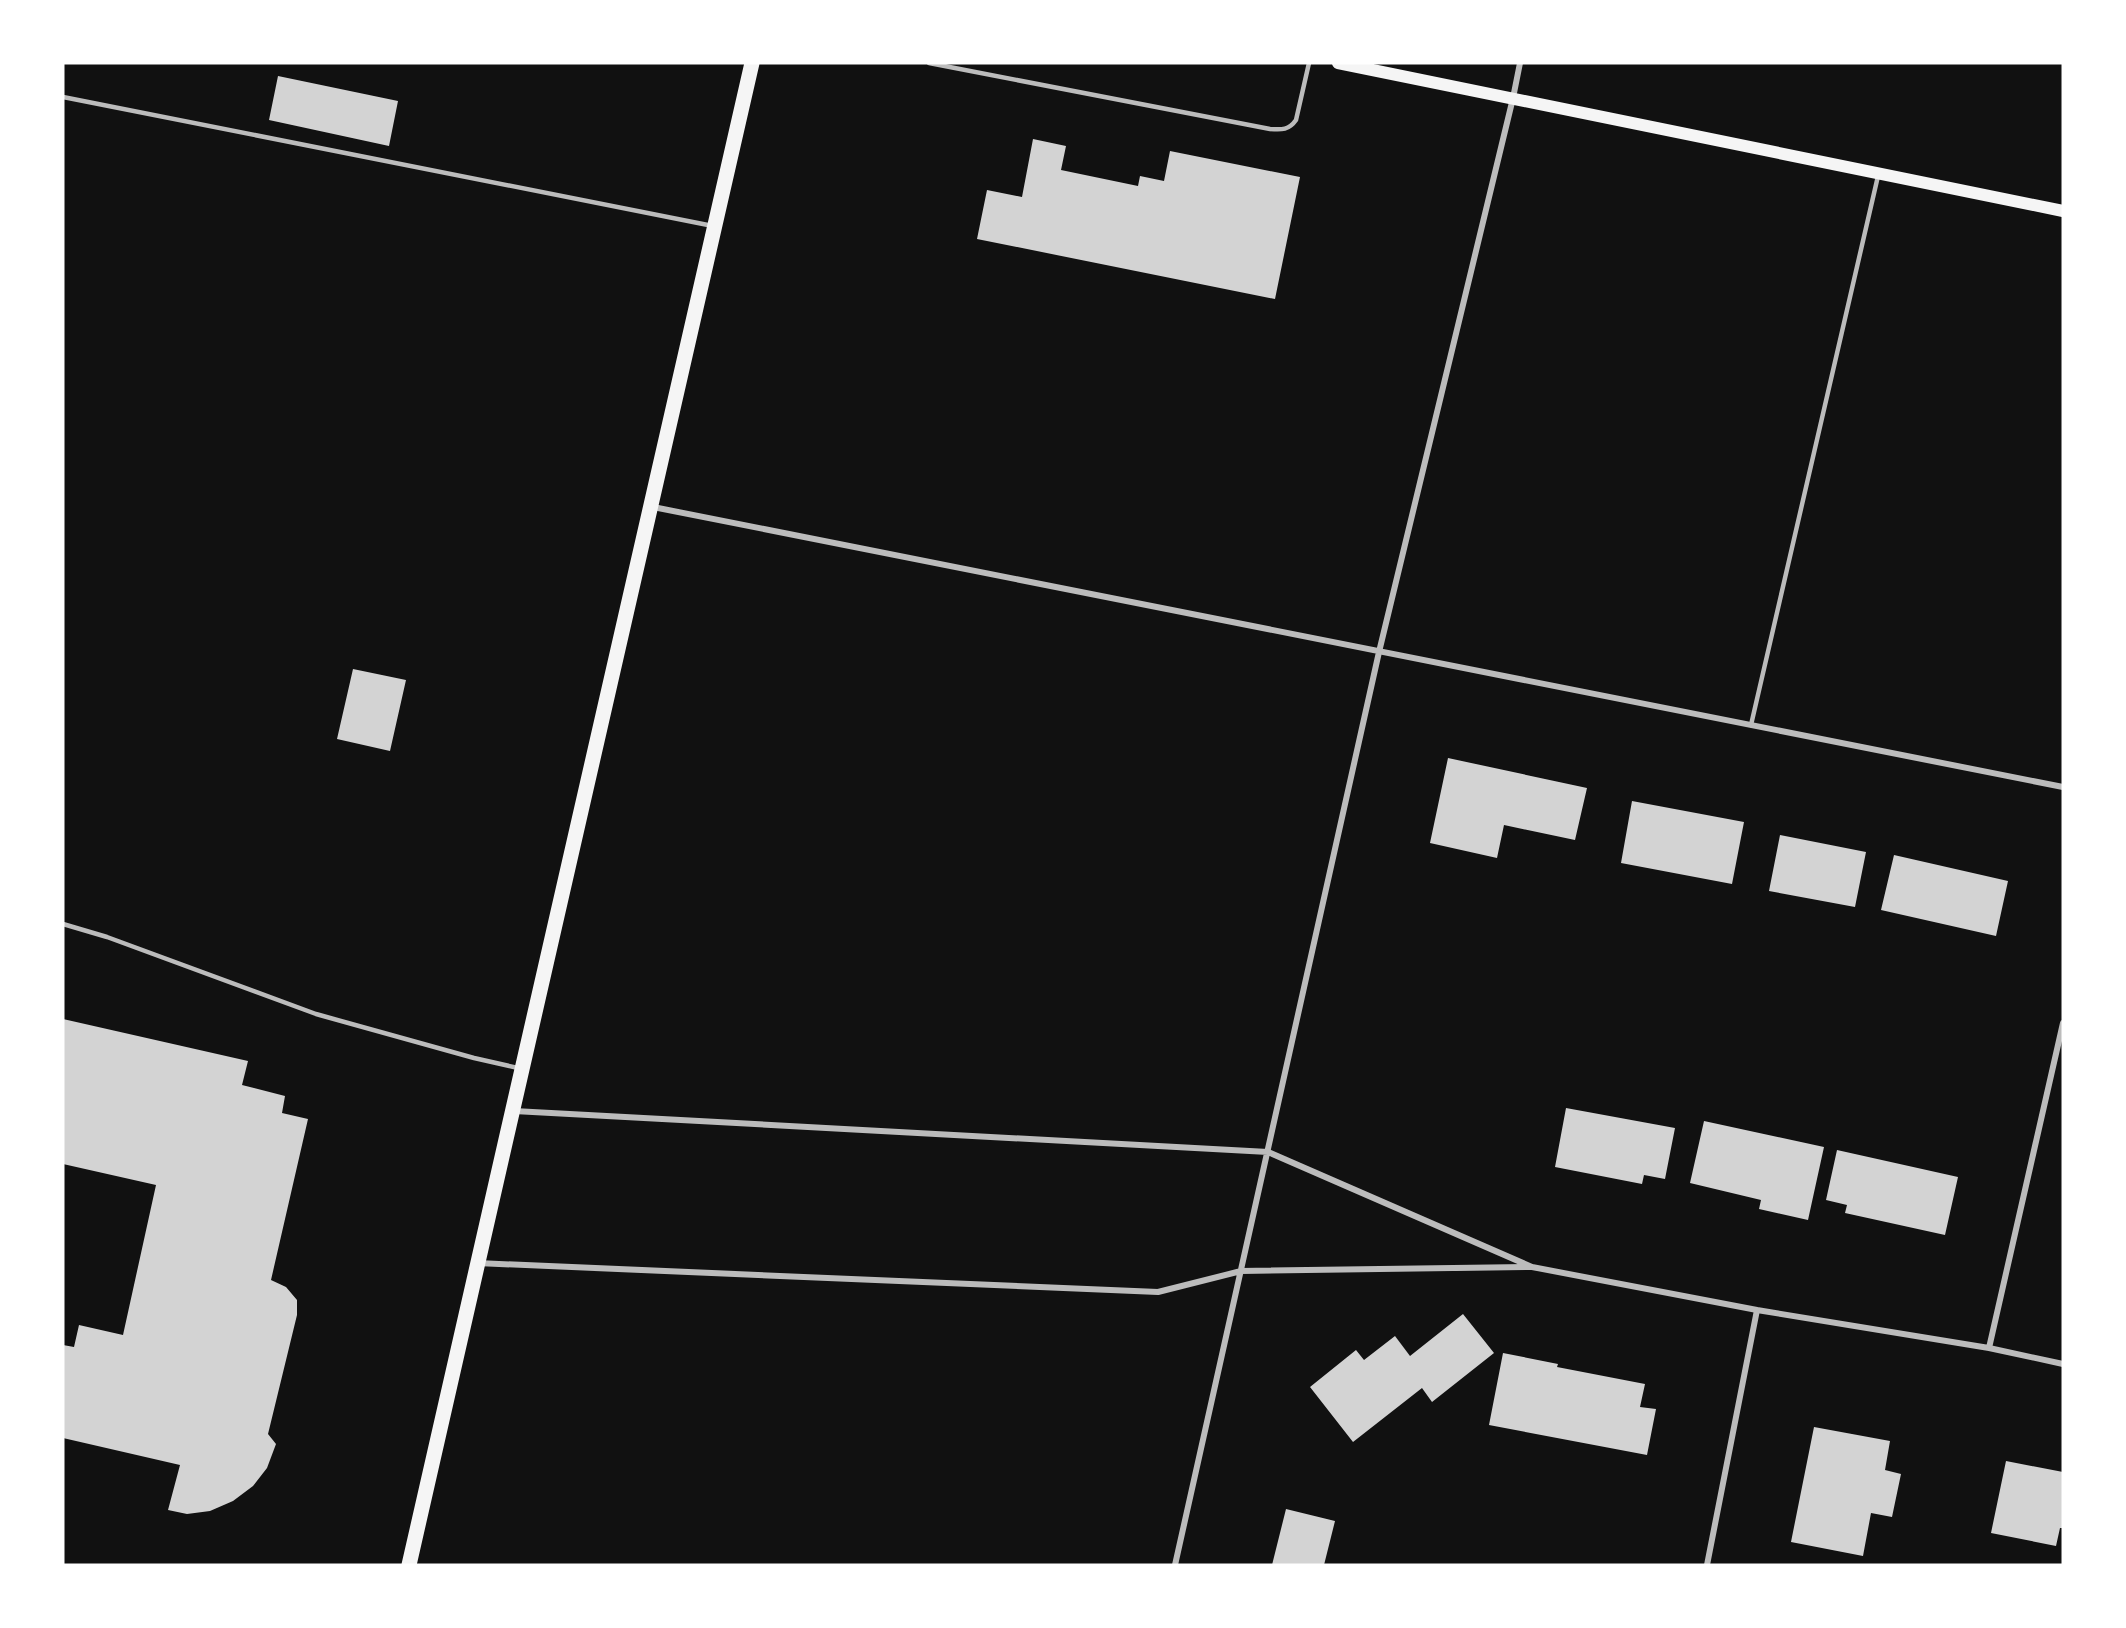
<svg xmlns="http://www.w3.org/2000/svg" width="2126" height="1628" font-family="'Nunito Sans',sans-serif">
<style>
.building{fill:#d3d3d3}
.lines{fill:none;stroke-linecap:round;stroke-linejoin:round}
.service{stroke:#bcbcbc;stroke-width:4.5}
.minor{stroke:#bcbcbc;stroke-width:6}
.secondary{stroke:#f5f5f5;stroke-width:12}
.primary{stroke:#f5f5f5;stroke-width:15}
</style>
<rect width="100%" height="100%" fill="#111"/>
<!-- building -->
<path class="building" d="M278,76L398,101L389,146L269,120Z
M1033,139L1066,146L1061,170L1138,186L1140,176L1164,181L1170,151L1300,177L1275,299L977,239L987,190L1022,197Z
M353,669L406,680L390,751L337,739Z
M1448,758L1587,788L1575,840L1504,825L1497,858L1430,843Z
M1632,801L1744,822L1732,884L1621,863Z
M1780,835L1866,852L1855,907L1769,891Z
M1894,855L2008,881L1996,936L1881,910Z
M63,1019L248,1061L242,1085L285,1096L282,1113L308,1119L271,1280L286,1287L297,1300V1315L268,1434L276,1444L267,1468L253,1486L233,1501L210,1511L187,1514L168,1510L180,1465L63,1438V1345L74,1347L79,1325L123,1335L156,1185L63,1164Z
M1566,1108L1675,1128L1665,1179L1644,1175L1642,1184L1555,1167Z
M1704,1121L1824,1147L1808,1220L1759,1209L1761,1200L1690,1183Z
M1837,1150L1958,1177L1945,1235L1845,1213L1847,1205L1826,1200Z
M1463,1314L1494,1353L1432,1402L1422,1388L1353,1442L1310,1387L1356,1350L1364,1360L1395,1336L1410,1356Z
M1503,1353L1558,1364L1557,1367L1645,1384L1640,1407L1656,1409L1647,1455L1489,1425Z
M1814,1427L1890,1441L1885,1470L1901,1474L1892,1517L1871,1513L1863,1556L1791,1542Z
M2006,1461L2063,1472V1528H2060L2056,1546L1991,1533Z
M1286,1509L1335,1521L1324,1565H1272Z"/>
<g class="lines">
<!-- service -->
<path class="service" d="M929,63L1270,129C1282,130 1289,130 1296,120L1309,63
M63,97L713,226
M1751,725L1878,176
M63,924L107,937L316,1014L474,1058L518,1068"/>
<!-- minor -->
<path class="minor" d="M653,507L2063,787
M477,1263L1158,1292L1241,1271L1532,1267L1268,1152L514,1111
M1532,1267L1757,1310L1989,1348L2063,1364
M1989,1348L2063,1023
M1175,1565L1379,652L1513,98L1520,63
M1707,1565L1757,1310"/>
<!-- secondary -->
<path class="secondary" d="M1338,63L2063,211"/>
<!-- primary -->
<path class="primary" d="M409,1565C522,1064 640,564 752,63"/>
</g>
<!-- border -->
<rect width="2126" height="1628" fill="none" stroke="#ffffff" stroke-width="129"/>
</svg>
